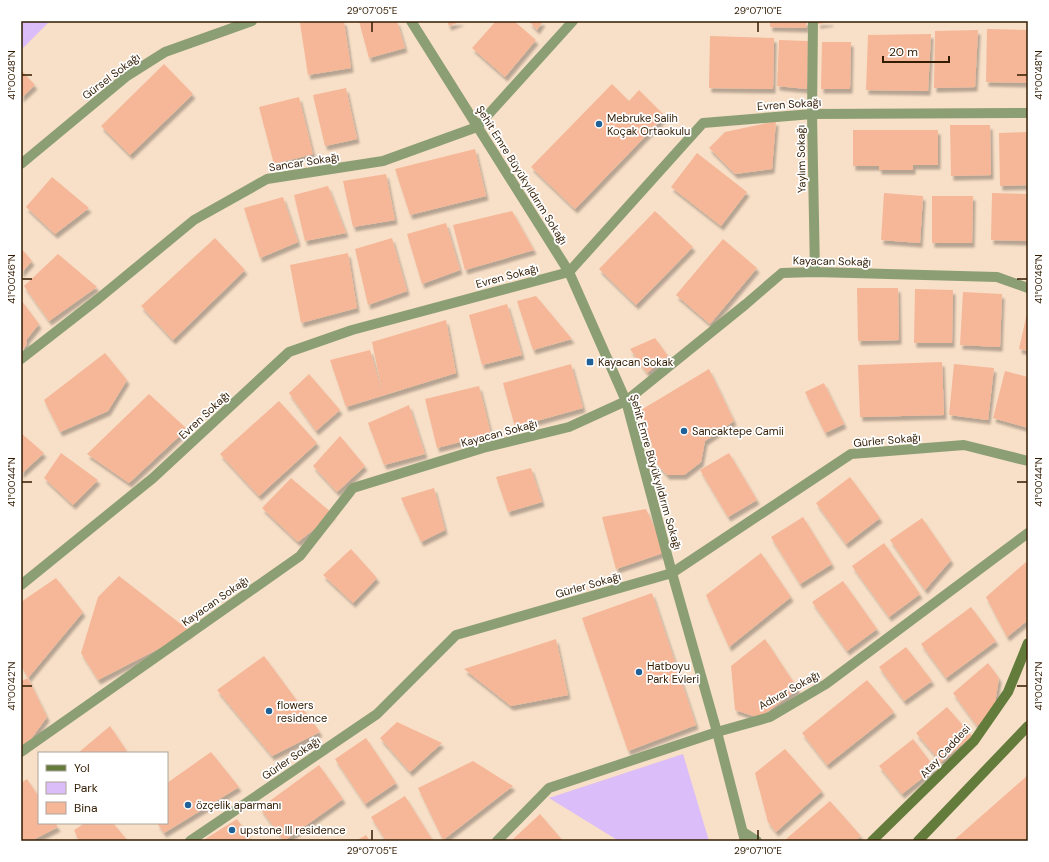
<svg xmlns="http://www.w3.org/2000/svg" width="1049" height="862" font-family="'DM Sans',sans-serif">
<style>
.green{fill:#dbbdf9}
.building{fill:#f6b798;filter:url(#shadow)}
.lines{fill:none;stroke-linecap:round;stroke-linejoin:round}
.minor{stroke:#8c9f74;stroke-width:10}
.tertiary{stroke:#8c9f74;stroke-width:10}
.secondary{stroke:#637c3c;stroke-width:10}
.ticks{fill:none;stroke:#321c02;stroke-width:1.5}
.poi-dot{fill:#1f6196;stroke:#fff;stroke-width:1.5}
.labels{text-anchor:middle;stroke-width:3.5;stroke-linejoin:round;paint-order:stroke}
.street-label{font-size:11px;fill:#321c02;stroke:#fff}
.poi-label{font-size:11px;fill:#321c02;stroke:#fff;text-anchor:start}
.neatline{fill:none;stroke:#321c02;stroke-width:1.5}
.ticks-label{font-size:10px;text-anchor:middle;fill:#321c02}
</style>
<defs>
<filter id="shadow"><feDropShadow dx="2.5" dy="4.5" stdDeviation="1" flood-color="#0004"/></filter>
</defs>
<rect width="100%" height="100%" fill="#f8dfc7"/>
<!-- green -->
<path class="green" d="M21,21H50L21,50Z
M683,754L709,841H619L549,798Z"/>
<!-- building -->
<path class="building" d="M313,21H344L351,68L308,75L300,23Z
M359,21H397L405,48L369,58Z
M447,21H462L449,26Z
M496,21H514L536,40L505,77L472,48Z
M529,21H543L537,30Z
M770,21H807L806,28L770,27Z
M818,21H831V22L818,24Z
M987,29L1028,30V83L986,82Z
M978,30L975,87L934,88L935,31Z
M931,34L928,91L866,90L868,35Z
M710,36L774,38L773,89L709,88Z
M779,40L808,41L807,89L777,86Z
M822,42H851L850,89H821Z
M164,64L193,94L130,155L101,126Z
M21,70L35,85L21,98Z
M612,84L629,101L639,90L665,116L575,209L531,167Z
M346,88L357,139L325,146L313,95Z
M299,97L313,154L274,164L259,107Z
M776,121L772,169L735,174L709,148L725,132Z
M950,125H990L991,175L951,176Z
M853,130H938V165H913V170H879V166H853Z
M1028,132V185L1000,186L999,133Z
M475,149L486,196L410,215L395,169Z
M697,153L747,192L721,226L671,187Z
M386,174L395,220L353,227L343,181Z
M52,177L89,208L55,234L26,207Z
M328,186L346,233L305,241L294,195Z
M884,193L923,196L920,243L881,240Z
M992,193L1028,194V241L991,240Z
M932,196H973L972,243H932Z
M283,197L298,242L260,258L244,208Z
M512,211L534,250L465,270L453,225Z
M655,211L693,247L636,305L599,269Z
M446,223L460,270L422,284L407,234Z
M215,238L245,270L173,340L141,306Z
M392,238L407,291L368,305L355,249Z
M723,239L757,268L710,324L676,295Z
M21,248L32,261L21,273Z
M348,253L357,308L301,323L290,265Z
M58,254L97,287L49,321L24,286Z
M857,288H898L899,340L858,341Z
M915,289L953,290L952,343H914Z
M963,292L1002,294L1000,347L960,345Z
M536,296L572,339L533,350L517,301Z
M21,300L39,324L27,339L26,346L21,350Z
M507,304L522,355L482,365L469,315Z
M1027,313H1028V351L1019,349Z
M446,320L456,373L346,407L330,360L370,350L382,391L372,342Z
M655,338L668,356L647,373L630,349Z
M105,353L127,380L108,411L60,432L44,400Z
M942,362L944,415L860,417L858,365Z
M571,364L583,408L515,427L503,383Z
M954,364L994,368L988,420L949,415Z
M709,369L734,421L705,441L701,462L684,475H667L658,465L641,410Z
M1005,371L1028,377V428L993,418Z
M309,374L340,410L316,431L289,393Z
M824,383L844,424L825,433L805,392Z
M479,386L491,434L437,448L425,399Z
M149,394L187,429L129,483L87,454Z
M279,401L317,443L259,496L220,454Z
M409,405L425,454L384,465L368,423Z
M21,433L44,453L21,474Z
M340,436L365,466L337,492L313,466Z
M61,453L98,480L73,505L44,478Z
M729,453L757,500L728,517L700,470Z
M531,468L542,502L508,512L496,477Z
M850,477L880,518L846,544L816,503Z
M291,478L333,514L298,542L262,508Z
M434,488L445,530L421,542L401,498Z
M646,509L666,552L616,569L602,517Z
M803,517L832,564L800,584L771,537Z
M922,518L951,560L925,590L890,540Z
M884,543L920,594L889,617L852,566Z
M351,549L377,578L353,603L323,575Z
M761,553L791,597L729,647L706,595Z
M1026,562L1028,564V620L1007,637L986,597Z
M119,576L191,632L98,680L81,653L98,597Z
M56,578L83,612L28,678L21,665V602Z
M843,581L877,629L847,651L812,602Z
M652,593L696,725L628,751L582,618Z
M971,607L996,641L946,678L921,644Z
M556,639L568,695L511,706L464,669Z
M765,639L798,689L759,718L735,710L731,666Z
M906,647L932,681L904,701L879,667Z
M264,656L320,732L272,756L217,690Z
M988,663L999,678L994,710L977,726L953,693Z
M28,678L47,717L23,750L21,747V681Z
M867,680L894,712L827,765L802,733Z
M947,707L972,736L941,762L916,733Z
M397,722L442,743L410,772L380,738Z
M110,726L128,753H78Z
M366,738L396,783L365,804L335,759Z
M913,739L935,768L902,794L879,766Z
M785,749L822,791L776,832L768,822L755,773Z
M211,752L239,787L164,833L157,823H167V783Z
M473,761L513,786L443,840L418,788Z
M319,765L343,799L284,841L260,808Z
M1028,775V841H953Z
M27,779L39,797V823H55L58,827L31,841H21V783Z
M405,796L433,841H386L371,817Z
M830,801L861,836L855,841H786L785,840Z
M540,814L563,841H511Z
M237,819L252,841H202Z
M85,823H113L128,841H79L74,830Z
M366,835L370,841H356Z"/>
<g class="lines">
<!-- minor -->
<path class="minor" d="M813,21L812,114L815,272
M21,164L127,76L165,52L252,21
M21,359L98,299L194,220L267,179L383,161L477,127L573,21
M21,585L153,478L289,352L352,330L569,272L703,123L812,114L1028,113
M21,752L300,556L353,488L483,448L569,427L626,401L746,304L782,273L815,272L997,277L1028,288
M190,841L377,714L456,635L672,573L851,454L964,445L1028,461
M497,841L549,788L717,732L770,717L826,684L1028,533"/>
<!-- tertiary -->
<path class="tertiary" d="M411,21L569,272L626,401L672,573L717,732L745,841
M743,832L757,841"/>
<!-- secondary -->
<path class="secondary" d="M872,841L974,741L1008,692L1028,643
M918,841L1028,726"/>
</g>
<!-- ticks -->
<path class="ticks" d="M372,22V32M758,22V32M22,75H32M1017,75H1027M22,279H32M1017,279H1027M22,482H32M1017,482H1027M22,686H32M1017,686H1027M372,830V840M758,830V840"/>
<!-- markers -->
<g class="poi-dot">
<circle cx="599" cy="124" r="4"/>
<rect x="586" y="358" width="8" height="8" rx="2"/>
<circle cx="684" cy="431" r="4"/>
<circle cx="639" cy="672" r="4"/>
<circle cx="269" cy="711" r="4"/>
<circle cx="188" cy="805" r="4"/>
<circle cx="232" cy="830" r="4"/>
</g>
<g class="labels">
<!-- street labels -->
<g class="street-label">
<text transform="translate(111 76) rotate(-37)" y="4">Gürsel Sokağı</text>
<text transform="translate(789 104) rotate(-4)" y="4">Evren Sokağı</text>
<text transform="translate(801 159) rotate(-91)" y="4">Yaylım Sokağı</text>
<text transform="translate(304 162) rotate(-9)" y="4">Sancar Sokağı</text>
<text transform="translate(522 175) rotate(58)" y="4">Şehit Emre Büyükyıldırım Sokağı</text>
<text transform="translate(832 261) rotate(1)" y="4">Kayacan Sokağı</text>
<text transform="translate(507 276) rotate(-15)" y="4">Evren Sokağı</text>
<text transform="translate(204 415) rotate(-43)" y="4">Evren Sokağı</text>
<text transform="translate(499 433) rotate(-15)" y="4">Kayacan Sokağı</text>
<text transform="translate(887 440) rotate(-5)" y="4">Gürler Sokağı</text>
<text transform="translate(656 472) rotate(74)" y="4">Şehit Emre Büyükyıldırım Sokağı</text>
<text transform="translate(588 585) rotate(-16)" y="4">Gürler Sokağı</text>
<text transform="translate(215 601) rotate(-35)" y="4">Kayacan Sokağı</text>
<text transform="translate(789 690) rotate(-29)" y="4">Adıvar Sokağı</text>
<text transform="translate(945 751) rotate(-47)" y="4">Atay Caddesi</text>
<text transform="translate(291 758) rotate(-34)" y="4">Gürler Sokağı</text>
</g>
<!-- poi labels -->
<g class="poi-label">
<text x="607" y="122">Mebruke Salih<tspan x="607" dy="13">Koçak Ortaokulu</tspan></text>
<text x="598" y="366">Kayacan Sokak</text>
<text x="692" y="435">Sancaktepe Camii</text>
<text x="647" y="670">Hatboyu<tspan x="647" dy="13">Park Evleri</tspan></text>
<text x="277" y="709">flowers<tspan x="277" dy="13">residence</tspan></text>
<text x="196" y="809">özçelik aparmanı</text>
<text x="240" y="834">upstone III residence</text>
</g>
</g>
<!-- border -->
<rect width="1049" height="862" fill="none" stroke="#ffffff" stroke-width="44"/>
<!-- legend -->
<rect x="38" y="752" width="130" height="72" fill="#ffffff" stroke="#ada49a"/>
<rect x="46" y="765" width="20" height="6" fill="#637c3c" stroke="#ada49a"/>
<text x="74" y="772" font-size="12" fill="#321c02">Yol</text>
<rect x="46" y="782" width="20" height="12" fill="#dbbdf9" stroke="#ada49a"/>
<text x="74" y="792" font-size="12" fill="#321c02">Park</text>
<rect x="46" y="802" width="20" height="12" fill="#f6b798" stroke="#ada49a"/>
<text x="74" y="812" font-size="12" fill="#321c02">Bina</text>
<!-- scale -->
<path d="M883 56v6h66v-6" fill="none" stroke="#321c02" stroke-width="2"/>
<text x="889" y="56" font-size="12" fill="#321c02" stroke="#ffffff" stroke-width="3" paint-order="stroke">20 m</text>
<rect x="22" y="22" width="1005" height="818" class="neatline"/>
<g class="ticks-label">
<text x="372" y="14">29°07'05"E</text>
<text x="758" y="14">29°07'10"E</text>
<text transform="translate(11 75) rotate(-90)" y="4">41°00'48"N</text>
<text transform="translate(1038 75) rotate(-90)" y="4">41°00'48"N</text>
<text transform="translate(11 279) rotate(-90)" y="4">41°00'46"N</text>
<text transform="translate(1038 279) rotate(-90)" y="4">41°00'46"N</text>
<text transform="translate(11 482) rotate(-90)" y="4">41°00'44"N</text>
<text transform="translate(1038 482) rotate(-90)" y="4">41°00'44"N</text>
<text transform="translate(11 686) rotate(-90)" y="4">41°00'42"N</text>
<text transform="translate(1038 686) rotate(-90)" y="4">41°00'42"N</text>
<text x="372" y="854">29°07'05"E</text>
<text x="758" y="854">29°07'10"E</text>
</g>
</svg>
